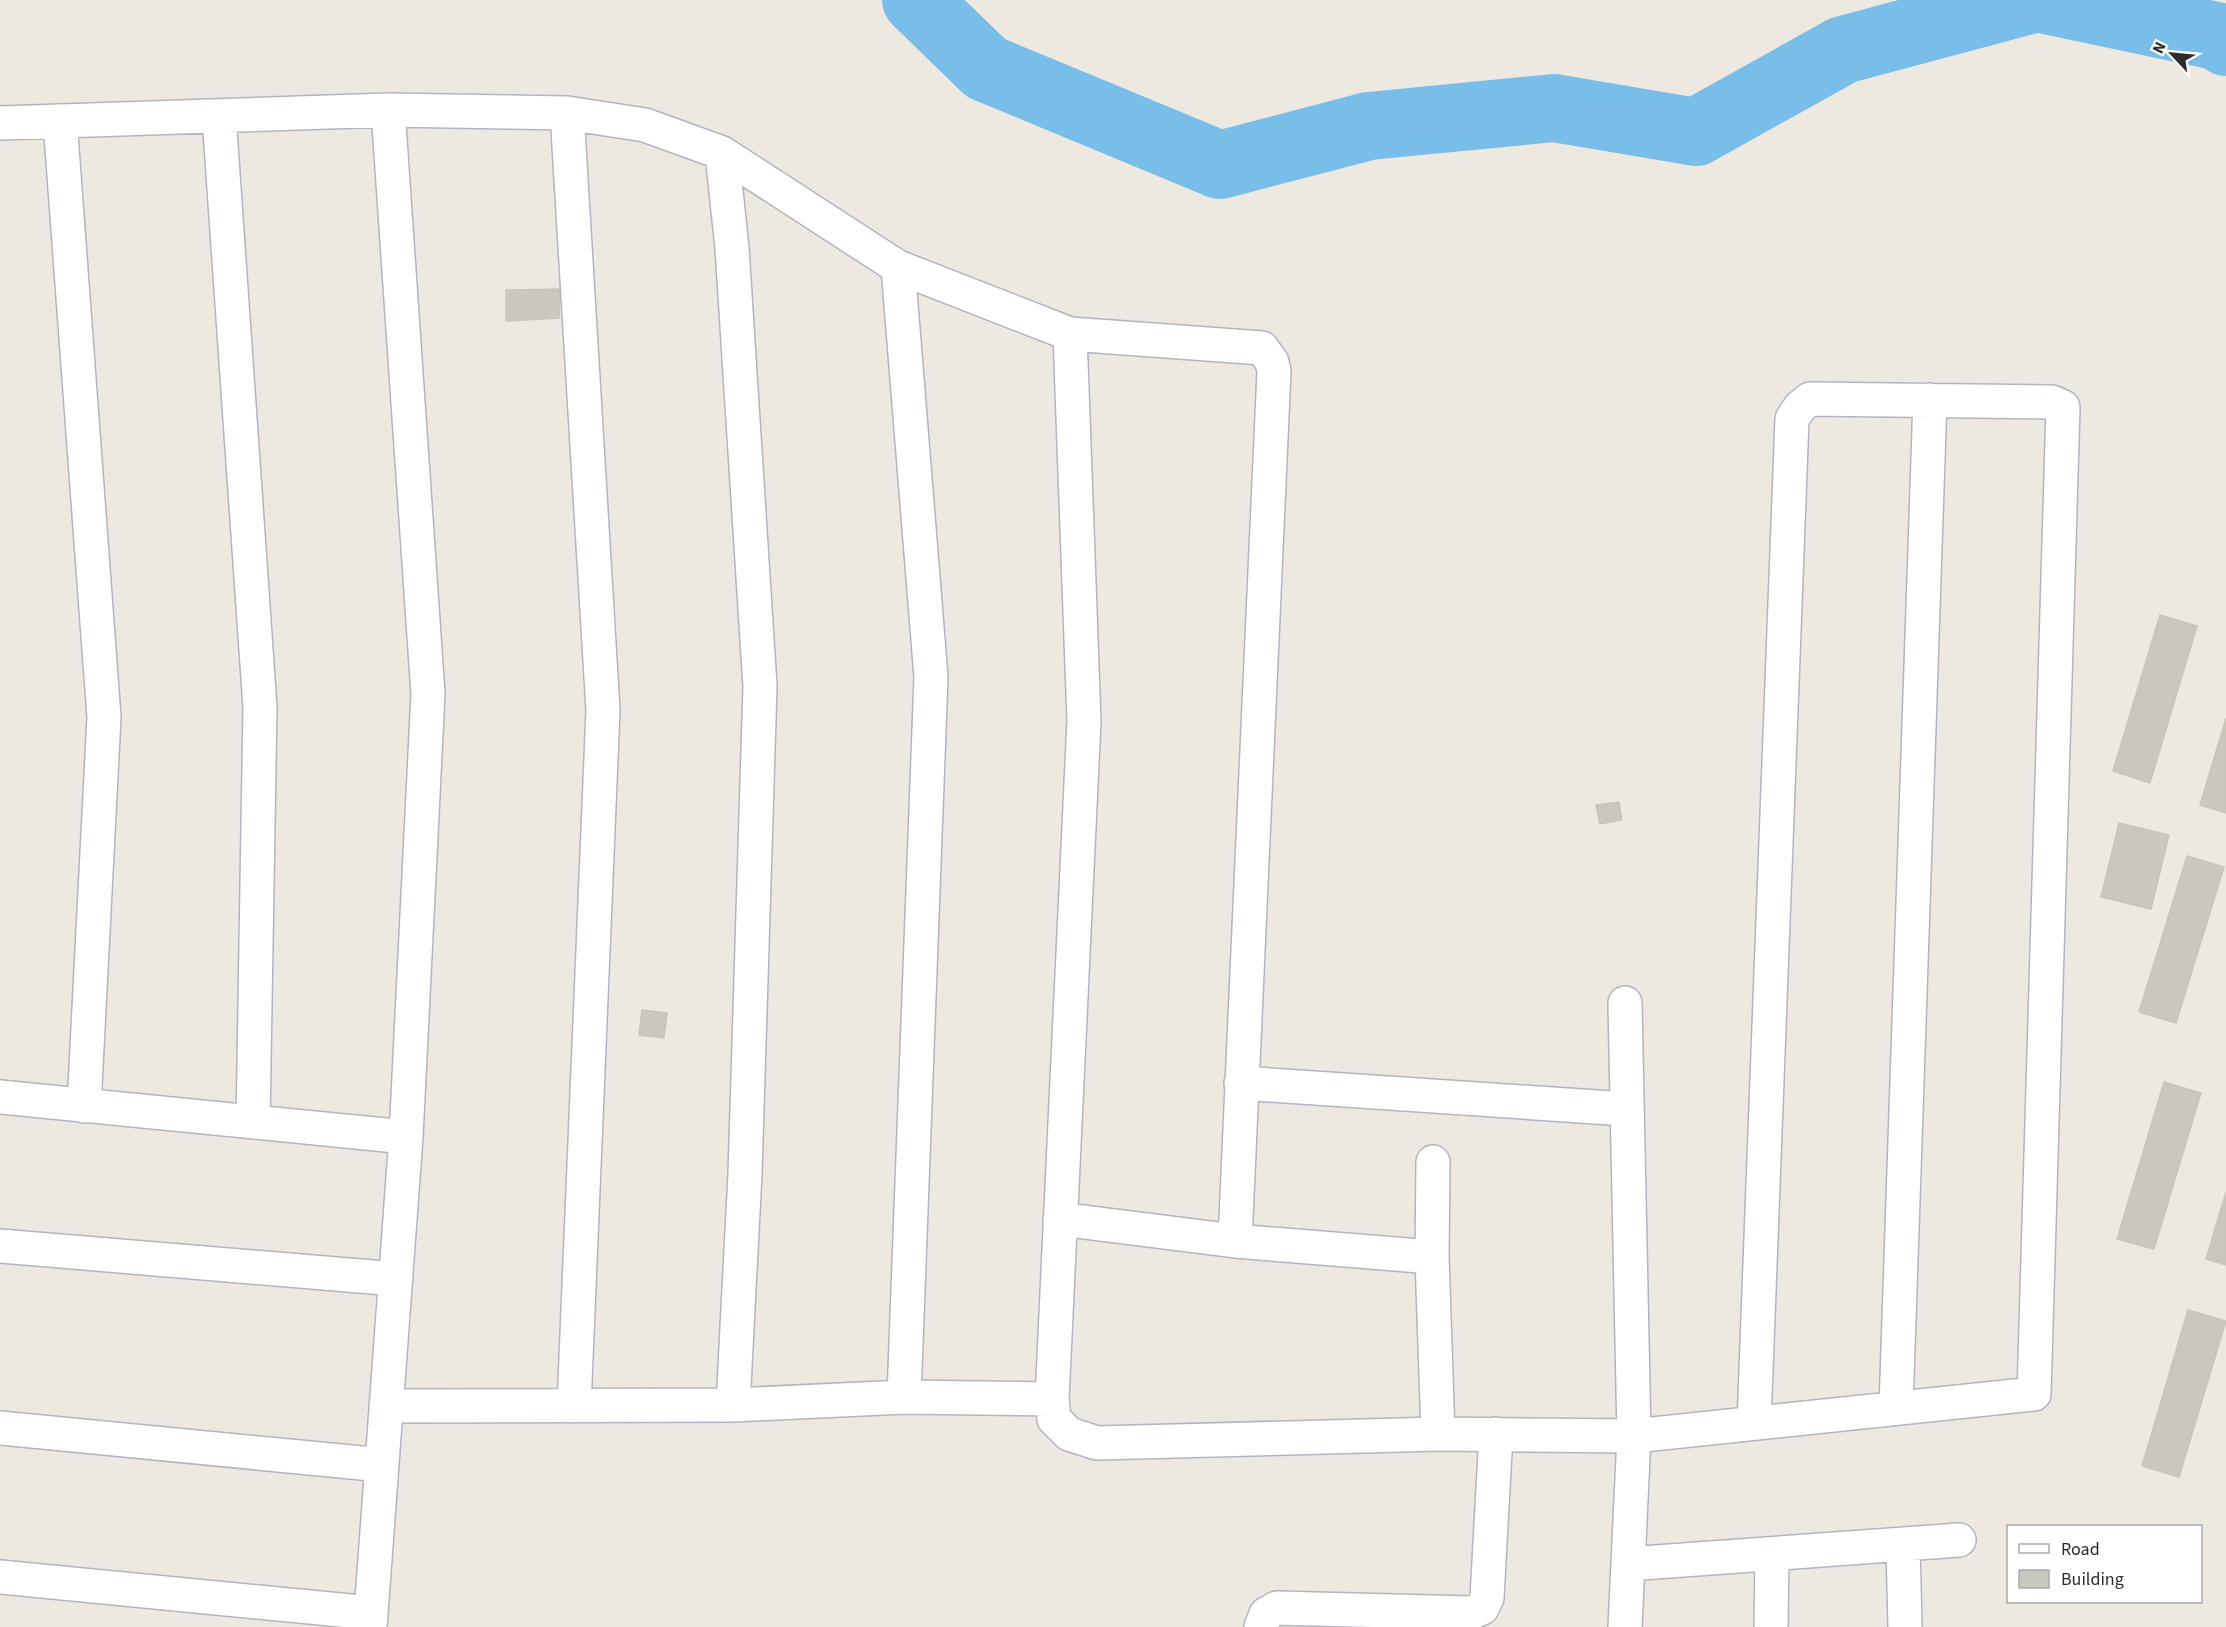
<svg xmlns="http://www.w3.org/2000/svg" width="2226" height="1627" font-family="'Source Sans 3',sans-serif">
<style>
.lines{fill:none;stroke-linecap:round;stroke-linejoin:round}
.river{stroke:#79bde9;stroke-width:68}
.building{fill:#c9c7be;stroke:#c9c5b9;stroke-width:1.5}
.minor-casing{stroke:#b3b4bf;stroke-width:36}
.minor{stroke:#fff;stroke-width:33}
</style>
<rect width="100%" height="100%" fill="#ede9e0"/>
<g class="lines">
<!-- river -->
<path class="river" d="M916,0L986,68L1220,165L1369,126L1554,108L1696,132L1843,50L2030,0
M2046,0L2221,37L2226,42"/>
</g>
<!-- building -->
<path class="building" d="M560,289L559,318L506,321V290Z
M2160,615L2197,626L2150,783L2113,771Z
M2226,718V813L2200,805Z
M1619,802L1622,820L1600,824L1596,805Z
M2119,823L2169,835L2151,909L2101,897Z
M2187,856L2224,867L2176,1023L2139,1012Z
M642,1010L667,1013L664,1038L639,1035Z
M2164,1082L2201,1093L2154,1249L2117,1239Z
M2226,1192V1265L2206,1259Z
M2188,1310L2226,1321L2179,1477L2142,1466Z"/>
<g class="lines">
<defs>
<path id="minor" d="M567,113L603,710L574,1406
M219,116L260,707L253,1122
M60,121L104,717L84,1106
M0,123L388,110
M722,153L732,248L760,686L745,1174L733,1405
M898,267L931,677L904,1397
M1070,334L1084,721L1052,1399L1054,1419L1069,1434L1097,1443L1438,1434L1634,1436L2034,1394L2063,407L2052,402L1810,399L1800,407L1792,419L1754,1423
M1625,1003L1634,1436L1625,1627
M1241,1083L1626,1109
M0,1097L406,1137
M1433,1162L1432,1257L1438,1434
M1060,1219L1235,1241L1432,1257
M0,1246L396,1279
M386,1406L733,1405L904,1397L1052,1399
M1896,1408L1930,400
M0,1428L382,1465
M1903,1544L1905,1627
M1628,1564L1959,1540
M0,1577L371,1613
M370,1627L406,1137L428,694L388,110L567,113L645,125L722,153L898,267L1070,334L1262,348L1272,362L1274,371L1235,1241
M1261,1627L1266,1614L1277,1608L1471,1613L1482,1608L1487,1598L1496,1434
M1771,1627L1772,1555"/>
</defs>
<!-- minor casing -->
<use href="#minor" class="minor-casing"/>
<!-- minor -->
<use href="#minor" class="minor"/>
</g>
<!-- legend -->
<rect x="2007" y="1525" width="195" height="78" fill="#ffffff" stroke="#ababab" stroke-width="1.5"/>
<rect x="2019" y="1544" width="30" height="9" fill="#ffffff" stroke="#ababab" stroke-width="1.5"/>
<text x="2061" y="1555" font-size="18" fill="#2c2c2c">Road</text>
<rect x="2019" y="1570" width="30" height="18" fill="#c9c7be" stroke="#ababab" stroke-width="1.5"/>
<text x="2061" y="1585" font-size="18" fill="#2c2c2c">Building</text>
<!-- north arrow -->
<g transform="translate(2172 54) rotate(296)" stroke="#ffffff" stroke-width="4.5" paint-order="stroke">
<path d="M0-4.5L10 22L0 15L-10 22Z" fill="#2c2c2c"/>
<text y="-9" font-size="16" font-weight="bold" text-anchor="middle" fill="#2c2c2c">N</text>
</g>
</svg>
